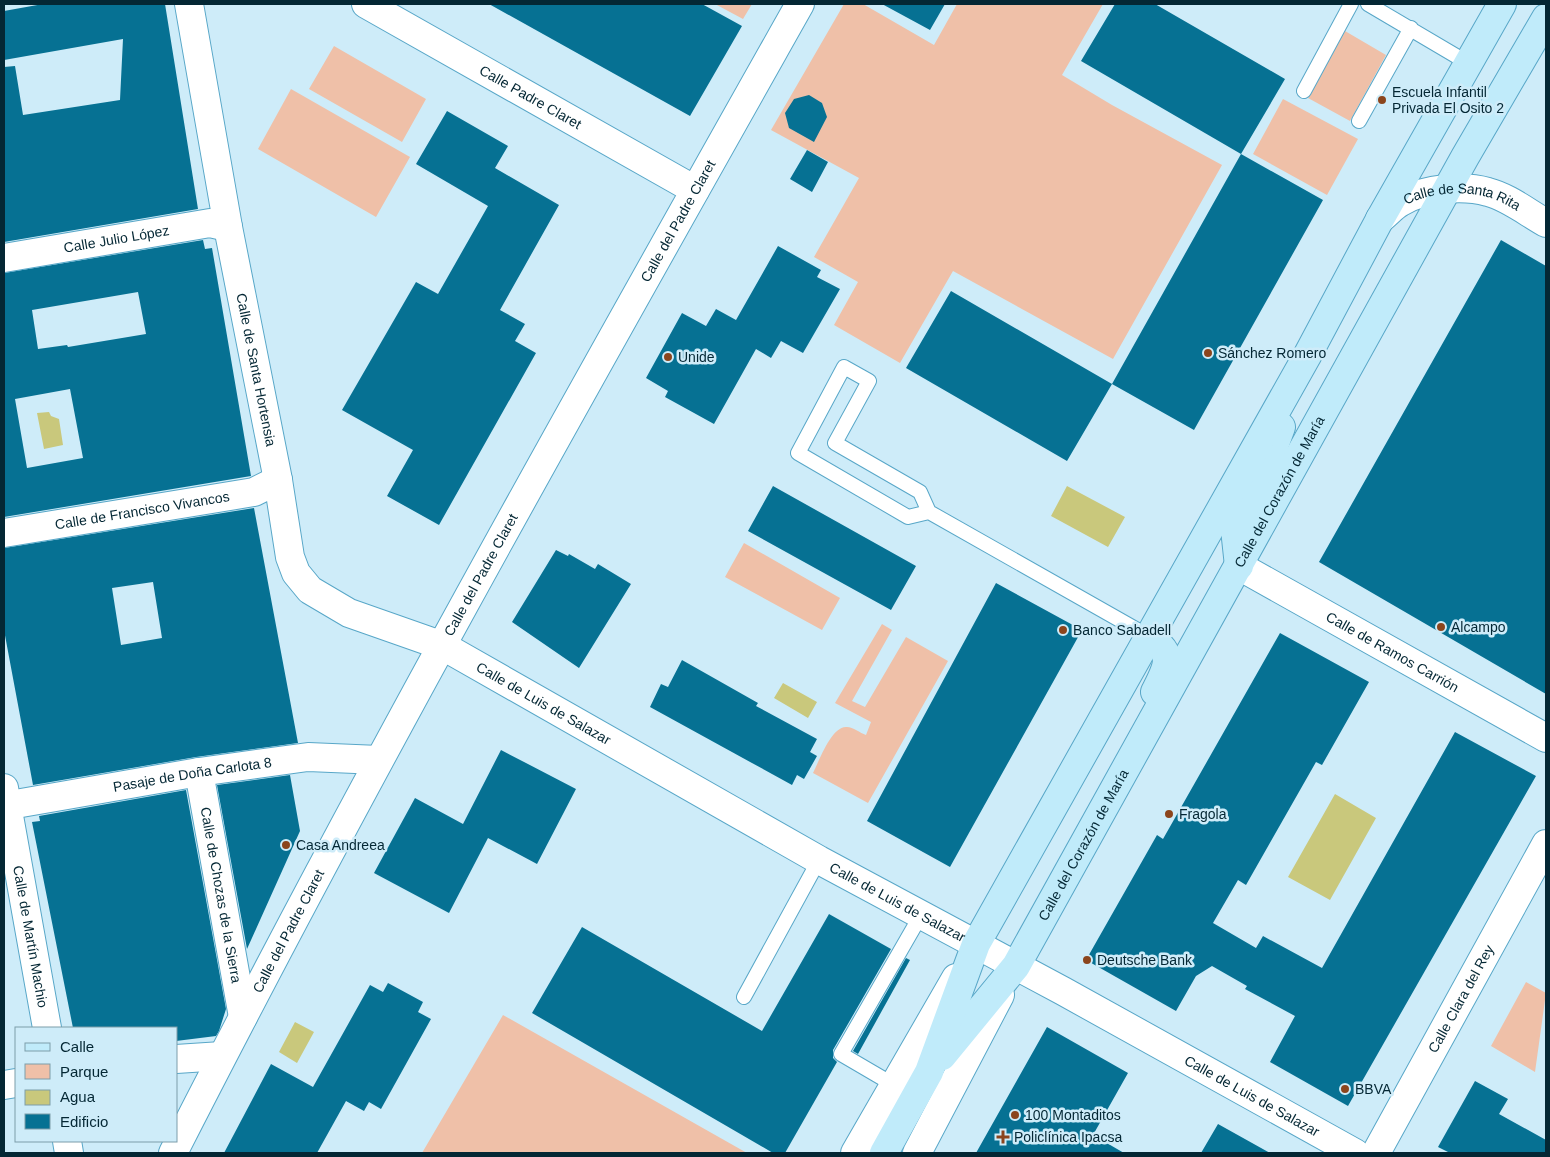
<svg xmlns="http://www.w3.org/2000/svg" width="1550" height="1157" font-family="Arial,sans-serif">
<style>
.green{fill:#efc0a8}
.water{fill:#c9c87c}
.building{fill:#067193;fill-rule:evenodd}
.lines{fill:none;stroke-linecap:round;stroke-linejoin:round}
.lane-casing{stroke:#58a7c8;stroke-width:16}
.street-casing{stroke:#58a7c8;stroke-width:30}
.secondary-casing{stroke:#58a7c8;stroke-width:30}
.lane{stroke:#fff;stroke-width:14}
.street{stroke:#fff;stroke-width:28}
.secondary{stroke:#c0ebfa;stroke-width:28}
.poi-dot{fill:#8b451d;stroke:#ceecf9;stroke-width:2}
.labels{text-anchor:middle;stroke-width:5;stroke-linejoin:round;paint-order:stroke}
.poi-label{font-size:14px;fill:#042734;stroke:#ceecf9;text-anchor:start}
.street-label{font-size:14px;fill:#042734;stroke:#ceecf9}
</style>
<rect width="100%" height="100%" fill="#ceecf9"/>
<!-- green -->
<path class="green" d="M715,4H752L743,19Z
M844,4H863L934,45L957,4H1103L1062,75L1112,105L1222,165L1113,359L953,271L900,363L834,325L858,282L814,257L859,178L771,130Z
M1345,31L1386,55L1350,121L1308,98Z
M334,46L426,99L402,142L309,89Z
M291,89L410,157L376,217L258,149Z
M1283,99L1358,139L1327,195L1253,154Z
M744,543L840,598L822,630L725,577Z
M882,624L892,630L852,701L865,707L906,637L948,661L868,803L813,773C819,761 832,725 847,727C853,727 860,733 866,735L871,722L835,703Z
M1526,982L1546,993L1535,1072L1491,1046Z
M503,1015L747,1153H422Z"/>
<!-- water -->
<path class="water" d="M49,412L51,416L59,419L63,445L44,449L37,413Z
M1067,486L1125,517L1108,547L1051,516Z
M783,683L817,702L808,718L774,698Z
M1335,794L1376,818L1330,900L1288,877Z
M295,1022L314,1032L297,1063L279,1052Z"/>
<!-- building -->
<path class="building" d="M43,4H165L198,209L4,242V67L15,66L23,115L120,100L123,39L4,60V11Z
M489,4H702L742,26L690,116Z
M882,4H945L930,30Z
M1115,4H1155L1285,79L1241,154L1081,61Z
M809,95L822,103L827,117L814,142L789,128L785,113L794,99Z
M447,111L508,146L495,168L559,205L500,310L525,324L515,341L536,353L439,525L387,496L413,450L342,410L416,282L438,294L488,206L416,164Z
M807,150L828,162L812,192L790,179Z
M1241,154L1323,200L1194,430L1112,384Z
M203,240L205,249L212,248L251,476L4,517V273ZM138,292L146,334L68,347L67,345L38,349L32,310ZM70,389L83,458L27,468L15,399Z
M1501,240L1546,266V694L1319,562Z
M778,246L821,270L817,277L840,289L803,353L781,341L771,358L756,349L714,424L665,397L668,391L646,378L682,313L706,326L716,309L736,320Z
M951,291L1112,384L1067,461L906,368Z
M773,486L916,566L891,610L748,531Z
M254,508L298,743L196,757L33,785L4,630V548ZM153,582L162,638L121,645L112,588Z
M556,550L568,556L569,554L595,569L598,564L631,584L579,668L512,622Z
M996,583L1082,630L950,867L867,821Z
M1280,633L1369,682L1322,765L1316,762L1246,885L1238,880L1213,923L1256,948L1263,936L1322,968L1455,732L1536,776L1348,1106L1270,1062L1295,1016L1245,989L1247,986L1212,966L1196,976L1176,1011L1086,960L1157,835L1163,839Z
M682,660L758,703L756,706L817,739L810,752L817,756L804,779L797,775L792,785L650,707L661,684L668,687Z
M501,750L576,789L537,864L488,838L449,913L374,873L415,798L463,824Z
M290,775L300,831L247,949L217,785Z
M186,790L226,1009L219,1031L216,1036L176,1041V1028H73L32,822L40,821L39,816Z
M829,914L891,949L833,1050V1058L837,1062L785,1153H773L532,1013L582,927L762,1031Z
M906,958L910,960L858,1054L853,1051Z
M388,983L423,1002L418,1012L431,1019L381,1109L369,1102L364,1111L346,1101L317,1153H224L271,1064L313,1087L370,985L383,992Z
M1047,1027L1128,1073L1093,1135L1124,1153H976Z
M1475,1081L1508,1099L1499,1114L1546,1140V1153H1450L1438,1147Z
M1218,1124L1270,1153H1201Z"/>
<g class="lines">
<defs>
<path id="lane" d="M1368,4L1468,63
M1304,91L1351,4
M1359,121L1411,28
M929,512L908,517L798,453L844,367L869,381L835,443L920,492L929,512L1148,636
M744,997L819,860
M894,1085L841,1054L921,915"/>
<g id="street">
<path id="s1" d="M189,4L228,227L278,480L290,557L296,573L310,590L349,613L443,646L819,860L1063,991L1355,1153"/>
<path id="s2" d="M366,4L695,190"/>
<path id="s3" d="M1380,219C1387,214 1393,206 1401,202C1424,188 1463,185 1488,192C1508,197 1528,213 1546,223"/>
<path id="s4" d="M4,258L210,223L228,227"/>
<path id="s5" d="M4,533L254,492L278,480"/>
<path id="s6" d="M1239,566L1546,738"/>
<path id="s7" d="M199,772L243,1017"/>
<path id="s8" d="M4,788L47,1028"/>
<path id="s9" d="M4,806L199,772L308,757L379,760"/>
<path d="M176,1059L222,1056"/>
<path d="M4,1085L16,1083"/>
<path d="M67,1141L69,1153"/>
<path id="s10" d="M173,1153C371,764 586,384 800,4"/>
<path d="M855,1153L956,978"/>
<path d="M917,1153L1000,995"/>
<path id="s11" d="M1376,1153L1546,844"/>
</g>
<g id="secondary">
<path d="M1239,566L1235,529L1265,471L1281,427"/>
<path d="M1148,636C1176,654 1168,666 1155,692"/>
<path id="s12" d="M942,1056L1016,966L1465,157L1546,18"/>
<path d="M884,1153L929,1072L976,944L1307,356L1380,219L1502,4"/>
</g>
</defs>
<!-- lane casing -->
<use href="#lane" class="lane-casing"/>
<!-- street casing -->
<use href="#street" class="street-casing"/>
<!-- secondary casing -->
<use href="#secondary" class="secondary-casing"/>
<!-- lane -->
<use href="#lane" class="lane"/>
<!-- street -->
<use href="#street" class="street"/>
<!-- secondary -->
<use href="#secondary" class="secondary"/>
</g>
<!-- markers -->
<g class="poi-dot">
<circle cx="1382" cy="100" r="5"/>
<circle cx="1208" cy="353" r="5"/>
<circle cx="668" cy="357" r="5"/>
<circle cx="1441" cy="627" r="5"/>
<circle cx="1063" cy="630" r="5"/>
<circle cx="1169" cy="814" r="5"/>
<circle cx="286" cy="845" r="5"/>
<circle cx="1087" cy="960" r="5"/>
<circle cx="1345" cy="1089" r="5"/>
<circle cx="1015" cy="1115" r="5"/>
<path d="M1000.5 1129.5h5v5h5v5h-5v5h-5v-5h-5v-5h5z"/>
</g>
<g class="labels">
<!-- poi labels -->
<g class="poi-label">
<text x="1392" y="97">Escuela Infantil<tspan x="1392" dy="16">Privada El Osito 2</tspan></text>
<text x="1218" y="358">Sánchez Romero</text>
<text x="678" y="362">Unide</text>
<text x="1451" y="632">Alcampo</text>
<text x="1073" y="635">Banco Sabadell</text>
<text x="1179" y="819">Fragola</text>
<text x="296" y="850">Casa Andreea</text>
<text x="1097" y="965">Deutsche Bank</text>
<text x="1355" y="1094">BBVA</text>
<text x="1025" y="1120">100 Montaditos</text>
<text x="1014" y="1142">Policlínica Ipacsa</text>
</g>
<!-- street labels -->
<g class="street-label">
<text dy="5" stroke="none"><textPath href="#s2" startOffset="189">Calle Padre Claret</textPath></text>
<text dy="5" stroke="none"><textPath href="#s3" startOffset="91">Calle de Santa Rita</textPath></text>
<text dy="5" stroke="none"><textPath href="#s10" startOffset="1060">Calle del Padre Claret</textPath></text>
<text dy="5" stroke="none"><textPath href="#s4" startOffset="114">Calle Julio López</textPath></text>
<text dy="5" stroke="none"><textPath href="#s1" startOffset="372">Calle de Santa Hortensia</textPath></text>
<text dy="5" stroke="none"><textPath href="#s12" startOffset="659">Calle del Corazón de María</textPath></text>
<text dy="5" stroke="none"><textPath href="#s5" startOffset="140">Calle de Francisco Vivancos</textPath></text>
<text dy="5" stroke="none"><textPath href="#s10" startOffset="655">Calle del Padre Claret</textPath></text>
<text dy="5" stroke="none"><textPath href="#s6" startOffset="176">Calle de Ramos Carrión</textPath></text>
<text dy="5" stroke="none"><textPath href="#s1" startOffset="862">Calle de Luis de Salazar</textPath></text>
<text dy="5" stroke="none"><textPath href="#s9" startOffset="191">Pasaje de Doña Carlota 8</textPath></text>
<text dy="5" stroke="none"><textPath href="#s12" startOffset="255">Calle del Corazón de María</textPath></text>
<text dy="5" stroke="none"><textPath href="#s7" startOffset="125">Calle de Chozas de la Sierra</textPath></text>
<text dy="5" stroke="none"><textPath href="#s1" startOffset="1268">Calle de Luis de Salazar</textPath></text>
<text dy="5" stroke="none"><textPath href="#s10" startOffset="250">Calle del Padre Claret</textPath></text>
<text dy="5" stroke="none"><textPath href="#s8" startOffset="151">Calle de Martín Machio</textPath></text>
<text dy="5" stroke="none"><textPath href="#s11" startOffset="176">Calle Clara del Rey</textPath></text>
<text dy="5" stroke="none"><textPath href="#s1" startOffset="1672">Calle de Luis de Salazar</textPath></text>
</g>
</g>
<!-- border -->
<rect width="1550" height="1157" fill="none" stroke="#042734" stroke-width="10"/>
<!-- legend -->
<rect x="15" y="1027" width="162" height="115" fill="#ceecf9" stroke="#7d9daa"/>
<rect x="25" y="1043" width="25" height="8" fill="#c0ebfa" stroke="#7d9daa"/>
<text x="60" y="1052" font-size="15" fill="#042734">Calle</text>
<rect x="25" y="1064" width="25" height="15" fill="#efc0a8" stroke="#7d9daa"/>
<text x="60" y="1077" font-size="15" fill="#042734">Parque</text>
<rect x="25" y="1090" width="25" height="15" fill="#c9c87c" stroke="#7d9daa"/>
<text x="60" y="1102" font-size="15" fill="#042734">Agua</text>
<rect x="25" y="1114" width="25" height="15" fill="#067193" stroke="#7d9daa"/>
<text x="60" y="1127" font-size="15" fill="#042734">Edificio</text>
</svg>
